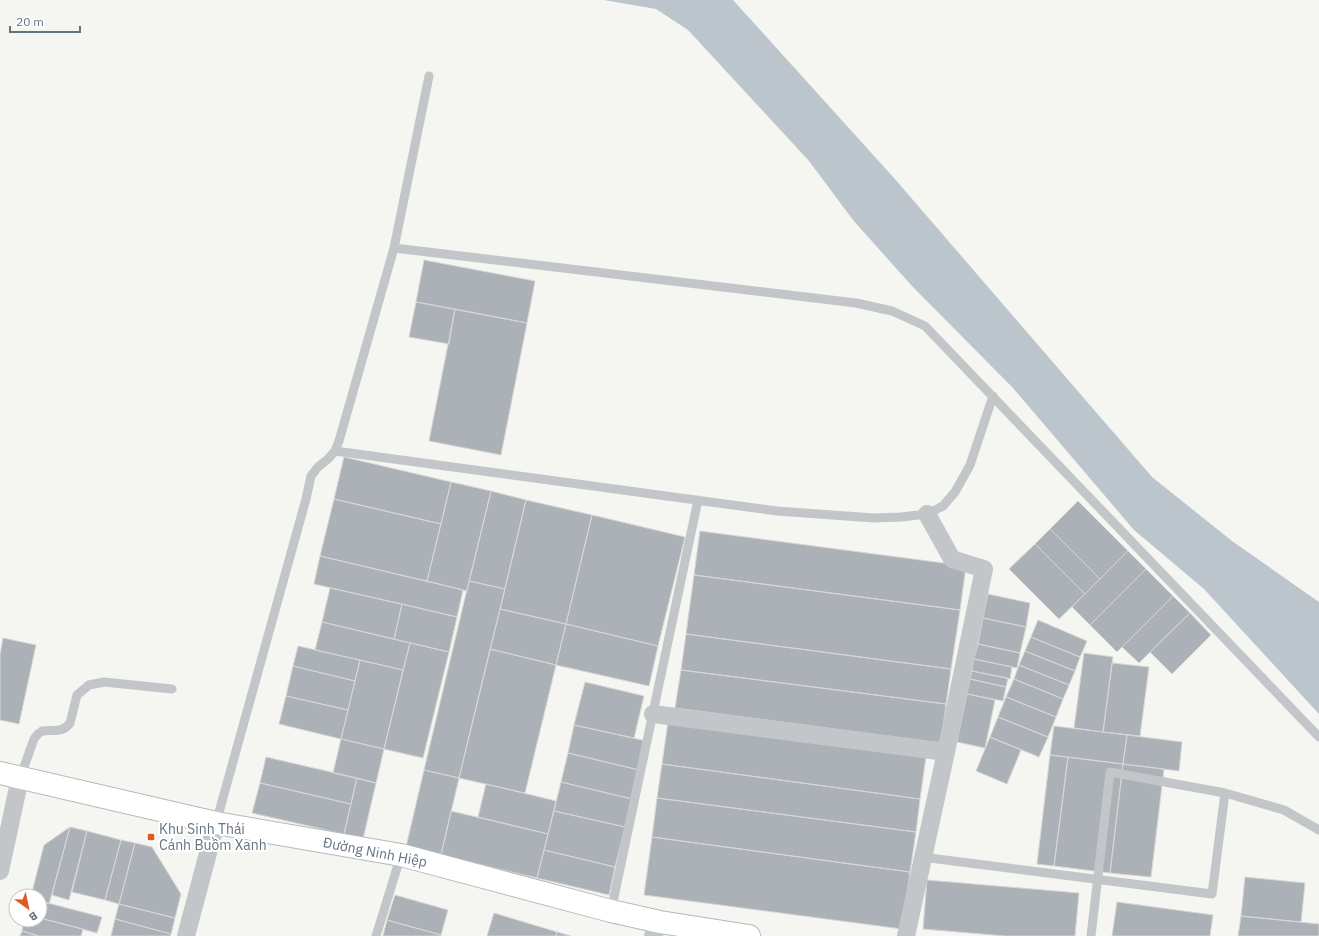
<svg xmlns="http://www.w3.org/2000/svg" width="1319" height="936" font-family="'IBM Plex Sans',sans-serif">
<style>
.water{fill:#bbc5cb}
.building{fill:#abb1b7;stroke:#d6d6d4}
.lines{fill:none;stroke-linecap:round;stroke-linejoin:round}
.secondary-casing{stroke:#b4b9be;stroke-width:24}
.lane{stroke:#c2c6c9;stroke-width:9}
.street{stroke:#c2c6c9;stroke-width:18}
.secondary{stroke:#fff;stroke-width:22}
.poi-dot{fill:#e15924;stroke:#fff;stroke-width:1.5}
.labels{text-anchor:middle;stroke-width:4;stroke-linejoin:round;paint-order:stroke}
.poi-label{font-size:14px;fill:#647382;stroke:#fff;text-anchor:start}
.street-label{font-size:14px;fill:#647382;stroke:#fff}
</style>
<rect width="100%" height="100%" fill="#f5f5f1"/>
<!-- water -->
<path class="water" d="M604,0H733L894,178L1152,477L1232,541L1319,602V714L1204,589L1134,530L1013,388L912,286L853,220L809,161L688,30L656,9Z"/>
<!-- building -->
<path class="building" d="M424,260L535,281L527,323L416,302Z
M416,302L455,309L449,344L409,337Z
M455,309L527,323L501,455L429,441Z
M344,457L451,482L441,524L334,499Z
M451,482L491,491L467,591L427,581Z
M491,491L526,500L505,589L469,581Z
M334,499L441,524L427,581L320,556Z
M526,500L592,515L566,624L500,609Z
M1078,501L1128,551L1100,579L1050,529Z
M592,515L685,537L658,646L566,624Z
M1050,529L1100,579L1085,594L1035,544Z
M700,531L966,566L960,610L694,575Z
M1035,544L1085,594L1059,619L1009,569Z
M1128,551L1146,569L1090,625L1072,607Z
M320,556L463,590L457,617L314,584Z
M1146,569L1173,596L1117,652L1090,625Z
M694,575L960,610L951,669L686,634Z
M469,581L505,589L459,778L424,770Z
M330,588L402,604L394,639L322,622Z
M988,594L1030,603L1026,627L983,618Z
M1173,596L1190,613L1139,663L1122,647Z
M402,604L457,617L449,652L394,639Z
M500,609L566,624L556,665L490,649Z
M1190,613L1211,635L1172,674L1150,652Z
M983,618L1026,627L1020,653L978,644Z
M1038,620L1087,641L1080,657L1031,637Z
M322,622L410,643L403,670L315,650Z
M566,624L658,646L649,686L556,665Z
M686,634L951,669L946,704L681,670Z
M1031,637L1080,657L1075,671L1025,651Z
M3,638L36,645L19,724L0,720V655Z
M410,643L449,652L423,758L384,749Z
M978,644L1020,653L1017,668L974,659Z
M298,646L360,660L355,681L293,666Z
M490,649L556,665L525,793L459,778Z
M1025,651L1075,671L1069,685L1019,665Z
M1084,653L1113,657L1103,732L1074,728Z
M974,659L1012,667L1010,679L972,671Z
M360,660L403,670L384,749L341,739Z
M1112,663L1149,667L1140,736L1103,732Z
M1019,665L1069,685L1063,699L1014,679Z
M293,666L355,681L348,710L286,696Z
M681,670L946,704L941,743L675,708Z
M972,671L1008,678L1006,687L970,679Z
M970,679L1006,687L1003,701L967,694Z
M1014,679L1063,699L1056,717L1006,697Z
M585,682L644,696L634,738L574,725Z
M967,694L995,700L985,748L957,742Z
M286,696L348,710L341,739L279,724Z
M1006,697L1056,717L1048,737L998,717Z
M998,717L1048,737L1039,757L990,737Z
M668,722L926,757L920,799L662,764Z
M574,725L646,741L639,770L568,753Z
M1054,726L1127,735L1123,764L1050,755Z
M1127,735L1182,742L1179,771L1123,764Z
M990,737L1021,750L1007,784L976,771Z
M341,739L384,749L376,783L333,773Z
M568,753L639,770L632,799L561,782Z
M1050,755L1068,757L1054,866L1037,864Z
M266,757L357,778L351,804L260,783Z
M1068,757L1123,764L1110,873L1054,866Z
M662,764L920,799L916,832L657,798Z
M1123,764L1164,769L1151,877L1110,873Z
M424,770L459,778L441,855L406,847Z
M357,778L376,783L363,839L344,834Z
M561,782L632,799L625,827L554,811Z
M260,783L351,804L344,834L252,813Z
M486,784L556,801L548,834L478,817Z
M657,798L916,832L910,872L652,837Z
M451,811L548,834L537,878L441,855Z
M554,811L625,827L615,867L544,850Z
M70,827L49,904L40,901V896H31L44,845Z
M70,827L87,831L69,900L52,895Z
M87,831L121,840L105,900L72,892Z
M652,837L910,872L902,929L644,895Z
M121,840L135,843L119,904L105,900Z
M135,843L152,847L181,894L175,918L119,904Z
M544,850L615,867L609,895L537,878Z
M1245,877L1305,883L1301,922L1241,916Z
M927,880L1079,893L1075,936H1005L923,929Z
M395,895L448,910L441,935L387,920Z
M40,901L102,917L97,933L40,918Z
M1117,902L1213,915L1210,936H1112Z
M119,904L175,918L171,934L115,919Z
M494,913L557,932L556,936H487Z
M1241,916L1319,924V936H1238Z
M40,918L83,929L81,936H39L22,931L24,920H40Z
M115,919L171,934L170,936H111Z
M387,920L441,935V936H383Z
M22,931L39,936H20Z
M557,932L571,936H556Z"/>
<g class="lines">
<defs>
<path id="secondary" d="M0,773L216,823L401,855L611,911L660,922L749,936"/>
</defs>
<!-- secondary casing -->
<use href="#secondary" class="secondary-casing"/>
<!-- lane -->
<path class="lane" d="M394,248L429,76
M335,451L777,511L874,518L901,517L927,514L943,506L955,492L970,465L993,396
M20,778L34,739L38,734L42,731C53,729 62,734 70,723L77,695L89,685L104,682L172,689
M216,823L306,499L311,476L318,467L328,459L335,451L339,441L394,248L856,303L892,311L925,326L1319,737
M922,857L1212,894L1225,793
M611,911L698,500
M376,936L401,855
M1091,936L1110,772L1225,793L1284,810L1319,830"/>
<!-- street -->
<path class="street" d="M927,514L952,559L984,569L946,752
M653,714L946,752L906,936
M0,871L20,778
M186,936L216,823
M653,936L660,922"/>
<!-- secondary -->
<use href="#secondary" class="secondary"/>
</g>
<!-- markers -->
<rect class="poi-dot" x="147" y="833" width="8" height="8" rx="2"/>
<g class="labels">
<!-- poi labels -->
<g class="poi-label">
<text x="159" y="834">Khu Sinh Thái<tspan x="159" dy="16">Cánh Buồm Xanh</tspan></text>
</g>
<!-- street labels -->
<g class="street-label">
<text transform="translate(375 852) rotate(11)" y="5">Đường Ninh Hiệp</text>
</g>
</g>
<!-- north arrow -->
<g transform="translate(28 908) rotate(147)"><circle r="19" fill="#ffffff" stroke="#c1c7cd"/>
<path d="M0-3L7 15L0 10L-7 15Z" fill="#e15924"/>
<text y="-6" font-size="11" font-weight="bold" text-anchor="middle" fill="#647382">B</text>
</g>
<!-- scale -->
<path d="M10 26v6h70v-6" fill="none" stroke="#647382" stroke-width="2"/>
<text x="16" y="26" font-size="12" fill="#647382" stroke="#ffffff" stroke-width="3" paint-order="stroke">20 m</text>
</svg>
